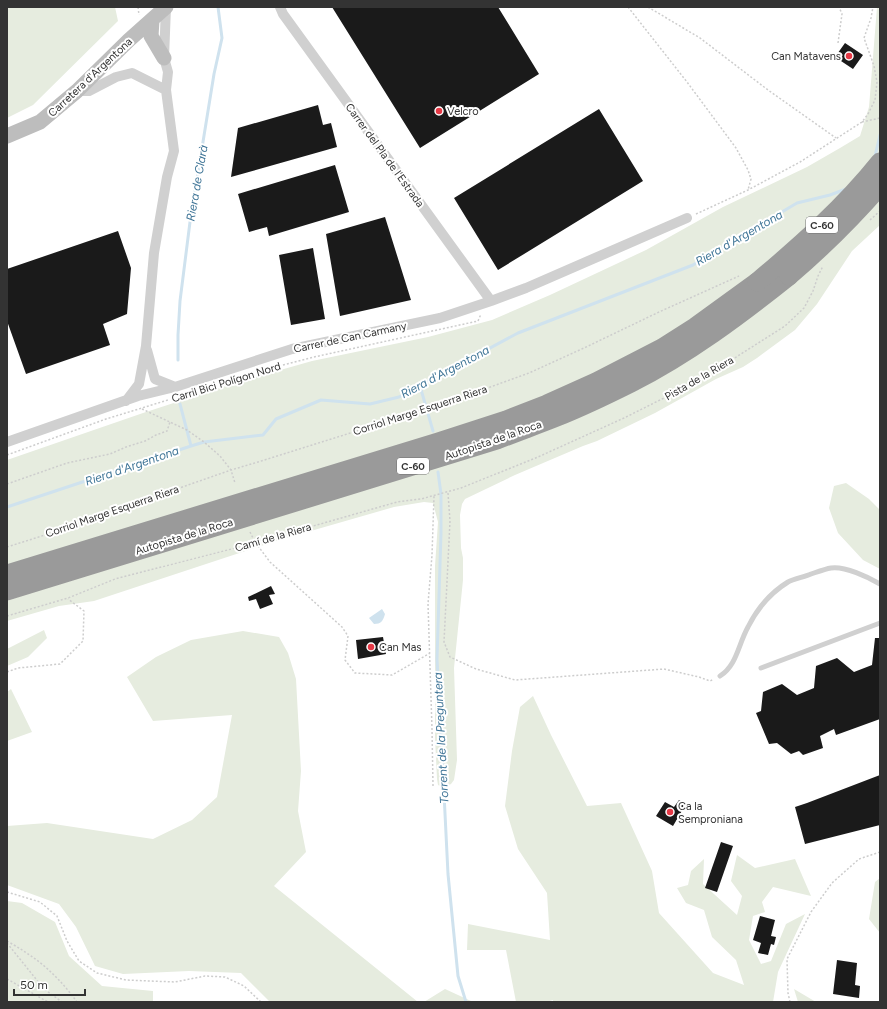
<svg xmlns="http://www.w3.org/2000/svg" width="887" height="1009" font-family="Figtree,sans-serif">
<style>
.green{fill:#e6ecdf}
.water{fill:#cfe2ee}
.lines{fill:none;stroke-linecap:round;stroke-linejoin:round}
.stream{stroke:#cfe2ee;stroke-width:3}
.building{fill:#1a1a1a}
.path{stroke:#cdcdcd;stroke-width:1.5;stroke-dasharray:2 2;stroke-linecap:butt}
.lane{stroke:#d0d0d0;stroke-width:5}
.street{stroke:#d0d0d0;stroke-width:10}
.secondary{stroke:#bdbdbd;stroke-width:15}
.highway{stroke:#9a9a9a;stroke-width:19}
.highway-bridge{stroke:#9a9a9a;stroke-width:19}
.poi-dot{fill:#e63946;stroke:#fff;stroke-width:1.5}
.labels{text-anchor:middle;stroke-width:4;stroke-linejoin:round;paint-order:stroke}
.shield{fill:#fff;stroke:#707070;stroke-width:1}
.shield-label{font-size:10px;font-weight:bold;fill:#333}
.poi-label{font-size:11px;fill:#333;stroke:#fff;text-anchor:start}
.street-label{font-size:11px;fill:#333;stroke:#fff}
.water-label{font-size:12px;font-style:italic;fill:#3f7597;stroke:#fff}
</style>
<rect width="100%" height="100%" fill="#fff"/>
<!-- green -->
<path class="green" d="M7,7H115L118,21L33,105L7,118Z
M877,7H880V225L852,251L817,304L795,330L757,358L743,367L716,379L655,413L597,441L583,446L515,475L465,499L462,504L460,515L461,548L463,558V580L454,668L457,760L454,780L451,784L447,786L442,787L438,785L437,779L435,737V566L438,522L433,503L424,502L394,507L276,541L94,601L59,606L7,621V460L143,413L235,383L312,361L428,337L492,320L550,295L646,250L723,207L807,167L840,148L860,136L869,107Z
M846,483L869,499L880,510V569L863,560L838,533L829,508L834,486Z
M44,630L47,638L28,657L7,666V649Z
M243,631L279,637L288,653L296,679L301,771L298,811L306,852L274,886L418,1002H270L241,973L189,971L123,974L95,966L76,927L59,904L7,885V826L47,823L153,839L192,820L217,797L232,715L153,721L127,677L156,657L191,640Z
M11,689L32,732L7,741V692Z
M533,696L551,735L587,806L621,803L652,871L659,913L713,973L744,985L736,960L712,937L704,910L686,903L677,888L688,885L691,871L704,859L703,884L737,915L742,896L731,881L737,855L755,868L795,859L811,896L773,887L762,902L765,912L753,916L749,940L761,964L771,961L786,924L805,914L778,972L773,1002H553V1000L546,1002H516L506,950H467L468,924L550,940L547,893L518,849L505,806L512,751L520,707Z
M880,878V933L869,919L875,882Z
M7,901L22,903L55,922L69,956L102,986L153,991V1002H7Z
M445,989L471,1001V1002H424Z
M794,989L816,1002H798Z"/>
<!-- water -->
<path class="water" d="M382,609L385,614C383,621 381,624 374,624L369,618Z"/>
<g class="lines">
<!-- stream -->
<path class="stream" d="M875,156L880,135
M178,360V335L180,301L190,222L214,74L222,38L218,7
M420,386L433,431
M180,404L191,446
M438,472L441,494V533L437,659L441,733L448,874L458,976L466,1002
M7,507L191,446L204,442L263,435L276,419L321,400L370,404L399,397L518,333L693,265L797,203L830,195L846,189"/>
</g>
<!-- building -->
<path class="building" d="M332,7H498L539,74L420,148Z
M845,43L863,55L853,69L835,57Z
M318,105L323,125L331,123L337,147L231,177L238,128Z
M599,109L643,181L498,270L454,198Z
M335,165L349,212L269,236L267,227L249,232L238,194Z
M385,217L411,300L340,316L326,234Z
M118,231L131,268L127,314L103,324L110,345L26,374L7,321V269Z
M313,248L325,319L291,325L279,255Z
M271,586L275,594L269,595L273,604L260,609L256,599L249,601L248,597Z
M383,637L386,654L358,659L356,640Z
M875,638H880V719L836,735L834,729L820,736L823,748L803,755L799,751L791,754L777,743L769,744L756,713L761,711L763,692L782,684L797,695L814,688L816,666L837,658L854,672L872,665Z
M880,775V825L805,844L795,807L807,803Z
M679,800L686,804L673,826L656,816L665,802L674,807Z
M721,842L733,846L717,892L705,888Z
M760,916L775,920L771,936L776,937L774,945L771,944L768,955L758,953L761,943L753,940Z
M837,960L857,963L855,985L860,986L859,998L833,994Z"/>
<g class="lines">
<!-- path -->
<path class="path" d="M138,7L139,15
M628,7L687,82L736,148L748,170L751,179L748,190
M648,7L700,38L768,90L836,138
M838,43L842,14L839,7
M862,122L880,118
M696,214L748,190L800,162L862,122L868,114L875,100L877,82L874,66L864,38L871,18L873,7
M870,220L880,211
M252,373L314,357L478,321L481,314
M142,409L187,430L204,442L220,456L231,470L235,483
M7,455L106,419L168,400
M7,484L67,463L110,454L126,447L145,441L156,435L167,431L170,422
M448,493L450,521L444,642L450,657L476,669L515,680L664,669L699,677L710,681L714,679
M250,532L255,542L270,562L342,627L348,636L345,660L355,673L392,675L430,653
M7,547L45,535L231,470L258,462L379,424L471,394L529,373L584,348L659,312L739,276
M7,616L68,598L115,579L247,545L397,502L421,499L461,488L538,457L624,418L668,396L711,373L785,326L804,308L813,291L818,276L823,266
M7,672L18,668L60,664L83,641L84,611L68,599
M433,786L432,729L428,604L432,555L434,496
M7,892L40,902L57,916L67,941L79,961L97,973L126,980L175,982L205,976L225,977L244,986L261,1002
M7,941C14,945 21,949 28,954C47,966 64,984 77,1002
M7,943L44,989L62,1002
M7,979L48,1002
M790,1002L788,993L787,959L811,912L832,883L859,859L880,852"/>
<!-- lane -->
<path class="lane" d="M761,668L880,623
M720,676C737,665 738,645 748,627C757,609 770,593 788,582C794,579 804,577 811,574C817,572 825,569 831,568C845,566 868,577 880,584"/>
<!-- street -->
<path class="street" d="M280,7L283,14L491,301
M77,91H89L116,77L132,73L166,90
M147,350L155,379L175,387
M126,401L139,384L146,346L154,253L167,177L174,151L166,90L168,72L164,58L166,7
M7,442L138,396L175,387L292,349L440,318L491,301L526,288L687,218"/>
<!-- secondary -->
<path class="secondary" d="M152,20L151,36L164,58
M7,136L40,122L77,91L129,40L166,7"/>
<!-- highway -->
<path class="highway" d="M7,574L438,442L506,420L547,404L596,382L662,348L695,327L757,282
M7,591L497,440C517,432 537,425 557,417C582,407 607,395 631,383C688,354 739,316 789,276"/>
<!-- highway-bridge -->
<path class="highway-bridge" d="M789,276C822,248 852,218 880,186
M757,282C801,245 844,207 880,162"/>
</g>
<!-- markers -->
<g class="poi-dot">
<circle cx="849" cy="56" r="4"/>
<circle cx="439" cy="111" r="4"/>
<circle cx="371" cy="647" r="4"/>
<circle cx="670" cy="812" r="4"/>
</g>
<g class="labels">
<!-- shield labels -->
<g class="shield">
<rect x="806" y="217" width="32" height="16" rx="3"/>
<rect x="397" y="458" width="32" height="16" rx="3"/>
</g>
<g class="shield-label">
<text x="822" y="229">C-60</text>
<text x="413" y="470">C-60</text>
</g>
<!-- poi labels -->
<g class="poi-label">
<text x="841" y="60" text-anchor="end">Can Matavens</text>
<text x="447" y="115">Velcro</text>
<text x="379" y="651">Can Mas</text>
<text x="678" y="810">Ca la<tspan x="678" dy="13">Semproniana</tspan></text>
</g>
<!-- street labels -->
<g class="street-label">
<text transform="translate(90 77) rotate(-43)" y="4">Carretera d'Argentona</text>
<text transform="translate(385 155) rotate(54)" y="4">Carrer del Pla de l'Estrada</text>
<text transform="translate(350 337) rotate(-12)" y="4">Carrer de Can Carmany</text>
<text transform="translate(699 378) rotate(-30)" y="4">Pista de la Riera</text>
<text transform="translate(226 382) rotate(-17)" y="4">Carril Bici Polígon Nord</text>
<text transform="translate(420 410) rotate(-18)" y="4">Corriol Marge Esquerra Riera</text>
<text transform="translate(493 440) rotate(-19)" y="4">Autopista de la Roca</text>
<text transform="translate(112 511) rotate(-19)" y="4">Corriol Marge Esquerra Riera</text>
<text transform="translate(184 536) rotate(-17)" y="4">Autopista de la Roca</text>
<text transform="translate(273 537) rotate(-16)" y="4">Camí de la Riera</text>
</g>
<!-- water labels -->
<g class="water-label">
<text transform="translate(197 183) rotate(-80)" y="4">Riera de Clarà</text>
<text transform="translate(739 238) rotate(-30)" y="4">Riera d'Argentona</text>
<text transform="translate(445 372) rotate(-28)" y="4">Riera d'Argentona</text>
<text transform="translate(132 466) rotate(-19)" y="4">Riera d'Argentona</text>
<text transform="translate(441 738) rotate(-93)" y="4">Torrent de la Preguntera</text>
</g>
</g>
<!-- border -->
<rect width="887" height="1009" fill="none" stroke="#333333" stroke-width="16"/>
<!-- scale -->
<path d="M14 989v6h71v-6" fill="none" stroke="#333333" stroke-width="2"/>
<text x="20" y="989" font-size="12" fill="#333333" stroke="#ffffff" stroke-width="3" paint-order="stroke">50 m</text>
</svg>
